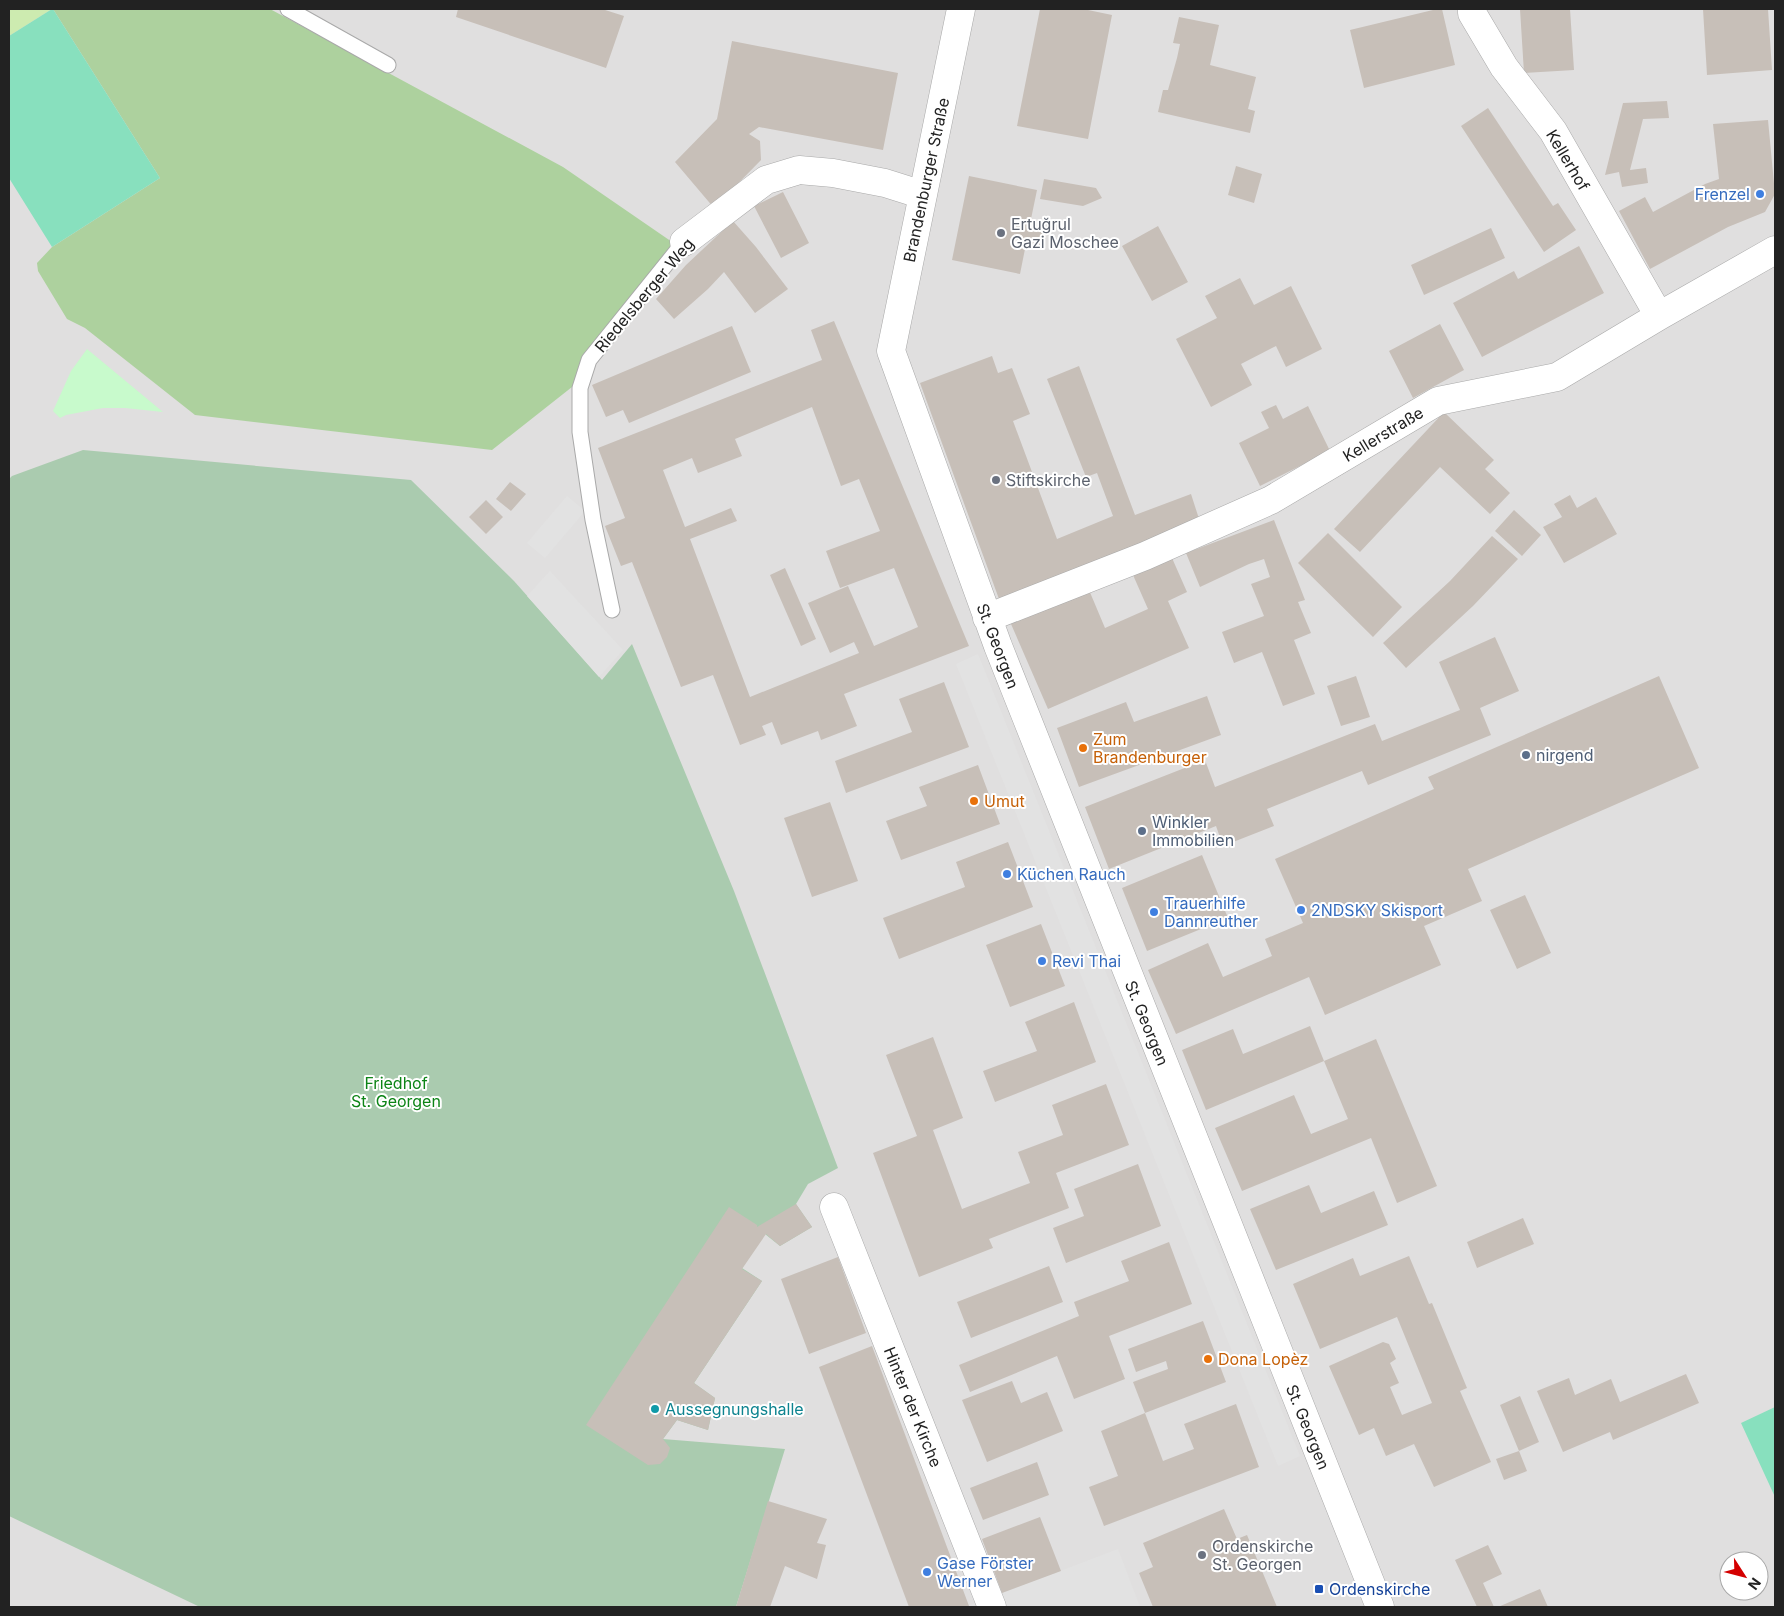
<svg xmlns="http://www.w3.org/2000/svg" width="1784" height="1616" font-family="Inter,sans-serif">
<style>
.residential{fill:#e0dfdf;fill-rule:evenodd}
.grass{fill:#cdebb0}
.forest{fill:#add19e}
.cemetery{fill:#aacbaf}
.park{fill:#c8facc}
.pitch{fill:#88e0be}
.parking{fill:#e2e2e2}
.building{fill:#c7bfb8;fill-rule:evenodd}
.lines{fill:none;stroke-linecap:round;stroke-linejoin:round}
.service-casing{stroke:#a9a9a9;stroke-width:17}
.minor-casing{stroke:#a9a9a9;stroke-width:29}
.service{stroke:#fff;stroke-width:15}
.minor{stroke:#fff;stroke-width:28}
.shop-dot{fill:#3f7fe0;stroke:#fff;stroke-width:2}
.worship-dot{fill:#6b7280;stroke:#fff;stroke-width:2}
.food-dot{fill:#e8710a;stroke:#fff;stroke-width:2}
.service-dot{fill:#5c6f8a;stroke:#fff;stroke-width:2}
.culture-dot{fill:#0f9aa8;stroke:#fff;stroke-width:2}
.transit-dot{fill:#1a4fb4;stroke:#fff;stroke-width:2}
.labels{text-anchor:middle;stroke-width:4;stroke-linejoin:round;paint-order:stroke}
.street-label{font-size:16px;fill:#222;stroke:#fff}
.shop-label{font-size:16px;fill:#366cbe;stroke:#fff;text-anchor:start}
.worship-label{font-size:16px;fill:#5b616d;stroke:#fff;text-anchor:start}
.food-label{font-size:16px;fill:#c56008;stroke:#fff;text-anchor:start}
.service-label{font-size:16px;fill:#4e5e75;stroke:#fff;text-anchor:start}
.park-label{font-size:16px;fill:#0c8416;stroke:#fff}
.culture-label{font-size:16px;fill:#0d838f;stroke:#fff;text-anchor:start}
.transit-label{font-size:16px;fill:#164399;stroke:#fff;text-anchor:start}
</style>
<rect width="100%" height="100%" fill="#f2efe9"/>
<!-- residential -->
<path class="residential" d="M9,9H1775V1607H9ZM1729,1561H1759V1591H1729Z"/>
<!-- grass -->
<path class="grass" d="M9,9H52L9,36Z"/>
<!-- forest -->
<path class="forest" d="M53,9H270L563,167L675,244L585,357L572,387L492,450L195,415L85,328L67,319L38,271L37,263L52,247L160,178Z"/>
<!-- cemetery -->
<path class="cemetery" d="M83,450L411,480L514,581L602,680L632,644L734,891L838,1168L808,1184L796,1204L812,1227L780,1246L765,1234L742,1268L762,1281L694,1383L715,1398L708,1430L677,1420L663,1439L785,1449L736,1607H200L9,1516V479L12,476Z"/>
<!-- park -->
<path class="park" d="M87,349L163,412L125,408H103L66,415L60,418L53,411L71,371Z"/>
<!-- pitch -->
<path class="pitch" d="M52,9H53L160,178L52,247L9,178V36Z
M1775,1407V1497L1741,1423Z"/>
<!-- parking -->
<path class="parking" d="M567,496L585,511L545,558L527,543Z
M550,571L623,650L599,677L527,596Z
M978,654L1300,1456L1278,1466L956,664Z
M1118,1549L1140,1607H965Z"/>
<!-- building -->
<path class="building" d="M458,9H602L624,16L606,68L456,17Z
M1040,9H1088V10L1112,15L1088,139L1017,126Z
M1437,9H1442L1455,65L1364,88L1350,30Z
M1520,9H1570L1574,70L1524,73Z
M1703,9H1768L1772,70L1707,75Z
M1179,17L1219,25L1210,65L1256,77L1248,109L1255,111L1250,133L1158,112L1163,90H1168L1177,58L1180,44L1173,43Z
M732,41L898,73L883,150L759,127L749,134L760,141L761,160L714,208L675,162L717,119Z
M1667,101L1669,118L1643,119L1630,170L1646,168L1648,183L1622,187L1619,172L1605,175L1623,103Z
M1488,108L1553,206L1558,203L1576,230L1544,252L1461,126Z
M1768,120L1775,194L1765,212L1728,227L1650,269L1619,211L1645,197L1653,212L1705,184L1719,179L1713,124Z
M1236,166L1262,174L1254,203L1228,195Z
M969,176L1037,190L1031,219L1047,222L1042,247L1026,244L1020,274L952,260Z
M1044,179L1096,188L1102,198L1083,206L1040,199Z
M783,192L809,243L781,258L754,206Z
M733,221L756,247L788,289L755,313L724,272L708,289L674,319L656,299L686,265Z
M1158,226L1188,282L1152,301L1122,246Z
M1491,228L1505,258L1424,295L1411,265Z
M1579,246L1604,293L1482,357L1453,303L1514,271L1518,279Z
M1240,278L1254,305L1291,286L1322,349L1286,367L1276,346L1241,364L1252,385L1211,407L1176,339L1217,318L1205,296Z
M834,321L969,646L844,694L857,726L821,740L818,731L781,745L772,722L762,726L766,735L740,745L713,675L681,687L632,562L621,566L605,526L625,518L598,448L822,360L811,330ZM812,407L841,486L859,479L880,531L826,551L840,588L894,568L918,627L874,646L848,586L808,603L830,653L854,642L859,653L750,697L690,539L737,521L731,508L685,527L663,470L692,458L698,473L742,456L735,439Z
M1440,324L1464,370L1413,398L1389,351Z
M732,326L751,372L629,423L623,410L606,417L592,385Z
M992,356L998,373L1012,368L1030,414L1013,421L1057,539L1113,516L1097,473L1086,477L1047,379L1079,366L1135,515L1191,494L1201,525L999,599L920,383Z
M1276,405L1283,419L1308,406L1330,451L1260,486L1239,443L1269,428L1261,412Z
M1444,412L1494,460L1485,469L1510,493L1490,514L1440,467L1360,552L1334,529Z
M510,482L526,494L511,511L496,499Z
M1570,495L1577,508L1596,497L1617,534L1564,563L1543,527L1562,517L1554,504Z
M486,500L503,517L486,534L469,517Z
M1514,510L1541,535L1522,556L1495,531Z
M1274,520L1305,600L1298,602L1311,633L1294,640L1315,694L1283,706L1262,652L1234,663L1222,632L1264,616L1251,584L1270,577L1264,559L1249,564L1200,587L1186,553Z
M1328,533L1402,607L1373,637L1298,563Z
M1492,536L1518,559L1473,606L1406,668L1383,643L1450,581Z
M1172,558L1187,592L1168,601L1189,648L1048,709L1011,624L1089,590L1105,628L1148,609L1133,575Z
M785,568L816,639L801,646L770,575Z
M1495,637L1519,691L1480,708L1491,735L1368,785L1362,771L1267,809L1274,826L1223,846L1216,826L1109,869L1085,807L1205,760L1215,787L1375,724L1382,741L1460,710L1439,662Z
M1356,676L1370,717L1341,726L1327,686Z
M1659,676L1699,768L1468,869L1482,901L1424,926L1441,965L1325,1015L1309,977L1176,1034L1148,970L1208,943L1223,977L1272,956L1265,939L1303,923L1275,859L1434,789L1428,777Z
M944,682L969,747L846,793L835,761L912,732L899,699Z
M1207,696L1221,735L1079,787L1057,728L1126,702L1134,722Z
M978,765L1000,824L901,860L886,821L927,806L919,787Z
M830,802L858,881L812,897L784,818Z
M1008,842L1033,907L899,959L883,918L965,887L956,862Z
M1202,855L1228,918L1147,951L1122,888Z
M1525,895L1551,953L1517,969L1490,910Z
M1041,924L1065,986L1010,1007L986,945Z
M1074,1002L1096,1062L995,1102L983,1071L1037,1051L1025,1022Z
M1310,1026L1324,1061L1206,1110L1182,1050L1233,1029L1243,1054Z
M933,1037L963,1118L933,1130L962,1209L1030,1183L1018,1152L1063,1135L1052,1105L1106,1084L1129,1145L1056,1173L1069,1208L989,1239L993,1248L919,1277L873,1153L917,1136L886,1055Z
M1376,1039L1437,1186L1397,1203L1371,1138L1242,1191L1215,1128L1294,1095L1311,1134L1348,1119L1324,1061Z
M1138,1164L1161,1226L1066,1263L1053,1228L1084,1216L1074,1189Z
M1309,1185L1321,1213L1374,1191L1388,1225L1276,1270L1250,1209Z
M796,1204L812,1227L780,1246L766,1234L742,1269L762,1281L694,1383L715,1398L708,1430L677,1420L663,1439L670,1448L667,1457L660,1464L648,1465L586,1425L729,1207L757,1225V1227Z
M1523,1218L1534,1244L1477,1268L1467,1242Z
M1169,1242L1192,1304L1109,1336L1125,1379L1074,1399L1057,1356L970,1392L959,1365L1079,1316L1074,1302L1129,1281L1121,1261Z
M1409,1256L1429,1304L1432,1303L1467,1388L1460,1391L1491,1462L1434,1487L1414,1444L1386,1456L1374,1428L1359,1435L1329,1366L1383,1342L1389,1344L1396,1359L1390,1363L1399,1383L1390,1387L1402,1415L1432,1403L1397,1317L1320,1349L1293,1284L1353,1258L1360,1276Z
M838,1257L866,1333L809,1354L781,1279Z
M1049,1266L1063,1302L971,1338L957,1302Z
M1203,1321L1226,1382L1145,1413L1133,1382L1168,1369L1166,1361L1136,1372L1128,1349Z
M872,1346L969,1606L965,1607H909L819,1367Z
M1686,1374L1699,1403L1613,1440L1610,1432L1563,1452L1537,1391L1569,1378L1575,1395L1611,1379L1620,1402Z
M1012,1381L1021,1403L1047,1392L1063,1431L987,1462L962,1400Z
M1520,1396L1539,1442L1519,1451L1527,1471L1504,1480L1496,1459L1519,1451L1500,1405Z
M1236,1404L1259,1467L1104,1526L1089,1487L1118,1476L1101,1431L1145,1413L1163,1461L1194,1449L1184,1424Z
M1037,1462L1049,1495L983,1520L970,1488Z
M768,1501L827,1519L817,1543L826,1545L817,1579L785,1566L770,1607H736Z
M1224,1509L1237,1539L1247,1535L1277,1607H1153L1139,1573L1153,1567L1143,1543Z
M1040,1517L1061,1571L1002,1593L982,1539Z
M1488,1545L1502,1574L1483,1583L1494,1607H1477L1455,1560Z
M1540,1589L1548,1607H1498Z"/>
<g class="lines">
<defs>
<path id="service" d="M288,9L388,65
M612,610L593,520L580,432V388L589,360L684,242"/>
<path id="minor" d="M961,9L891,351L998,646L1380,1607
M1472,9V13L1504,67L1553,131L1659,316
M684,242L766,180L799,170L833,173L885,183L923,195
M987,618L1145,556L1271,500L1438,401L1557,377L1659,316L1775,250
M834,1207L992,1607"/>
</defs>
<!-- service casing -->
<use href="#service" class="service-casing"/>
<!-- minor casing -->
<use href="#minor" class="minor-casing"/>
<!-- service -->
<use href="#service" class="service"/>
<!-- minor -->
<use href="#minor" class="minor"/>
</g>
<!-- markers -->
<g class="shop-dot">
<circle cx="1760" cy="194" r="5"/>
<circle cx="1007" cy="874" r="5"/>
<circle cx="1301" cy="910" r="5"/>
<circle cx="1154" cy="912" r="5"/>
<circle cx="1042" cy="961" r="5"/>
<circle cx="927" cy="1572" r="5"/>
</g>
<g class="worship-dot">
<circle cx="1001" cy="233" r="5"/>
<circle cx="996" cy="480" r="5"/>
<circle cx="1202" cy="1555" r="5"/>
</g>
<g class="food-dot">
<circle cx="1083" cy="748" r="5"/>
<circle cx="974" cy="801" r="5"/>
<circle cx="1208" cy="1359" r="5"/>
</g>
<g class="service-dot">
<circle cx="1526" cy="755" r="5"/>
<circle cx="1142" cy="831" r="5"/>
</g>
<circle class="culture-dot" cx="655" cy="1409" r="5"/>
<rect class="transit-dot" x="1314" y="1584" width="10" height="10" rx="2.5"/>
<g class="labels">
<!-- street labels -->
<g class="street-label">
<text transform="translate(1568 160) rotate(59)" y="6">Kellerhof</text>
<text transform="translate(926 180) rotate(-78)" y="6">Brandenburger Straße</text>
<text transform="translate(644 295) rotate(-50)" y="6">Riedelsberger Weg</text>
<text transform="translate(1383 434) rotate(-31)" y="6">Kellerstraße</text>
<text transform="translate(998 646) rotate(69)" y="6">St. Georgen</text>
<text transform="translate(1147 1023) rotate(68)" y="6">St. Georgen</text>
<text transform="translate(913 1407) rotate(68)" y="6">Hinter der Kirche</text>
<text transform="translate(1308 1427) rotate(68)" y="6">St. Georgen</text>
</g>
<!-- shop labels -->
<g class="shop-label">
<text x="1750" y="200" text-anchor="end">Frenzel</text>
<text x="1017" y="880">Küchen Rauch</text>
<text x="1164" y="909">Trauerhilfe<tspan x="1164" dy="18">Dannreuther</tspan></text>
<text x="1311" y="916">2NDSKY Skisport</text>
<text x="1052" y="967">Revi Thai</text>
<text x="937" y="1569">Gase Förster<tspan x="937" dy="18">Werner</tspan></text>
</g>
<!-- worship labels -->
<g class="worship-label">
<text x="1011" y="230">Ertuğrul<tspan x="1011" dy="18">Gazi Moschee</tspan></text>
<text x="1006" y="486">Stiftskirche</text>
<text x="1212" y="1552">Ordenskirche<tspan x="1212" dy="18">St. Georgen</tspan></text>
</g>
<!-- food labels -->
<g class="food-label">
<text x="1093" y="745">Zum<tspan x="1093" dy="18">Brandenburger</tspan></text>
<text x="984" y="807">Umut</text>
<text x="1218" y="1365">Dona Lopèz</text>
</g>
<!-- service labels -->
<g class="service-label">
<text x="1536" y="761">nirgend</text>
<text x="1152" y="828">Winkler<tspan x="1152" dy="18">Immobilien</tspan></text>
</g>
<!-- park labels -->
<g class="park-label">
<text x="396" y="1089">Friedhof<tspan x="396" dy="18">St. Georgen</tspan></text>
</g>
<!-- culture labels -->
<g class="culture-label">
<text x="665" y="1415">Aussegnungshalle</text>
</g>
<!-- transit labels -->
<g class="transit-label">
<text x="1329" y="1595">Ordenskirche</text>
</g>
</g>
<!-- border -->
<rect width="1784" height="1616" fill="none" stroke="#222222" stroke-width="20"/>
<!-- north arrow -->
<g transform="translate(1744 1576) rotate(126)"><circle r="24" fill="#ffffff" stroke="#a7a7a7"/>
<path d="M0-4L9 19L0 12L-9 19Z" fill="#d40000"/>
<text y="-8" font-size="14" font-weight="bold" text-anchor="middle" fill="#222222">N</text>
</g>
</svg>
